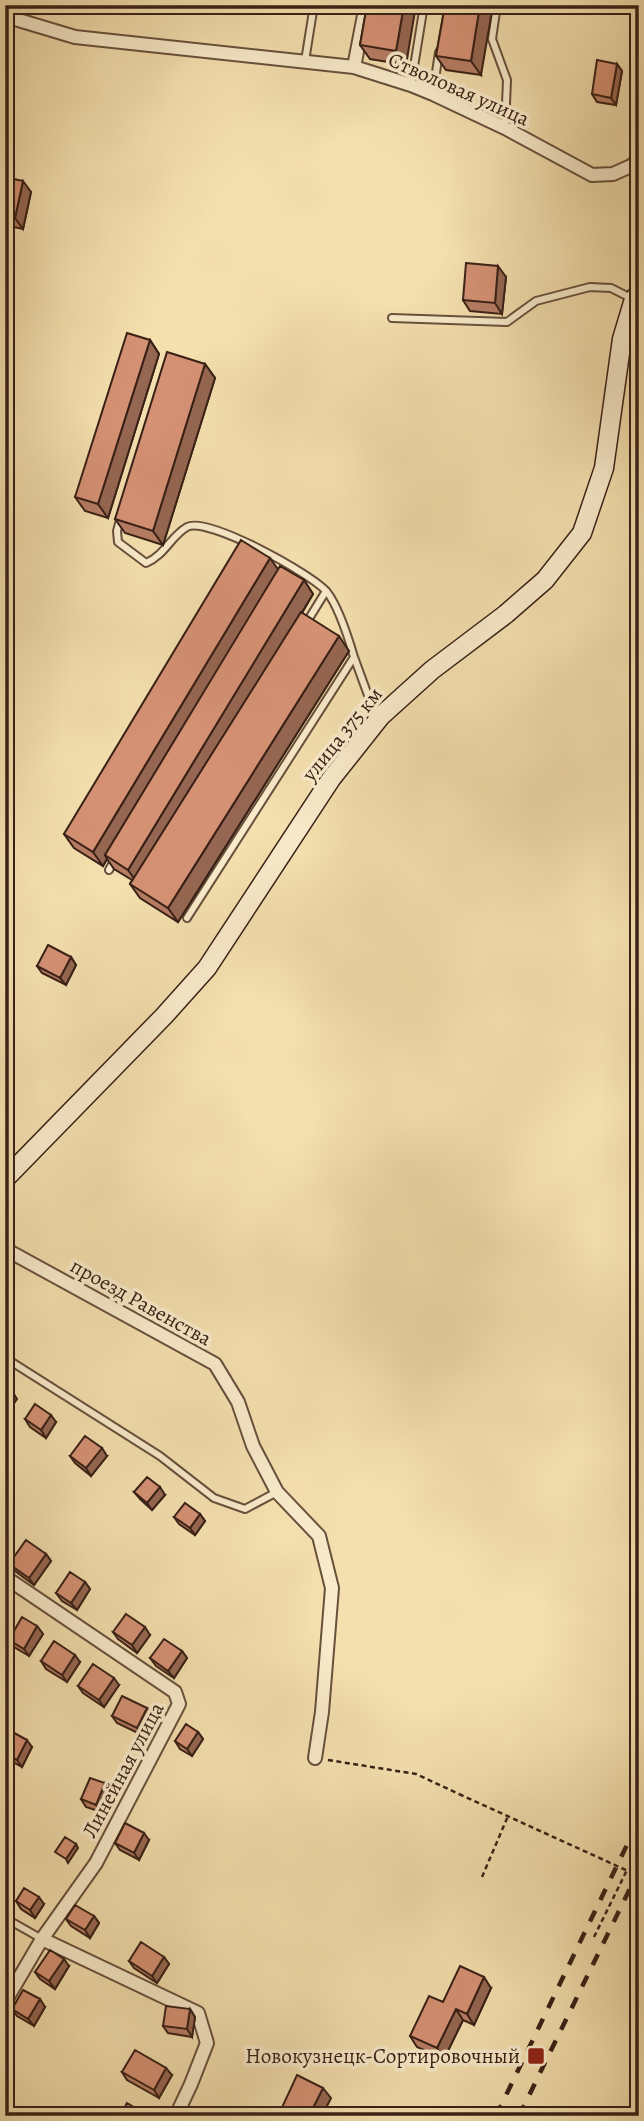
<svg xmlns="http://www.w3.org/2000/svg" width="644" height="2121" font-family="Alegreya,serif">
<style>
.lines{fill:none;stroke-linecap:round;stroke-linejoin:round}
.service-casing{stroke:#67503c;stroke-width:10}
.minor-casing{stroke:#67503c;stroke-width:16}
.secondary-casing{stroke:#382016;stroke-width:21}
.path{stroke:#382016;stroke-width:2.5;stroke-dasharray:5 3.5;stroke-linecap:butt}
.service{stroke:#f8eaca;stroke-width:6}
.minor{stroke:#f8eaca;stroke-width:12}
.secondary{stroke:#f8eaca;stroke-width:18}
.rail{stroke:#382016;stroke-width:4.5;stroke-dasharray:12 12;stroke-linecap:butt}
.path-bridge{stroke:#382016;stroke-width:2.5;stroke-dasharray:5 3.5;stroke-linecap:butt}
.wall{fill:#b77d64;stroke:#382016;stroke-width:2}
.shaded-wall{fill:#956651;stroke:#382016;stroke-width:2}
.building{fill:#d59174;stroke:#382016;stroke-width:2}
.poi-dot{fill:#8f2418;stroke:#f8eaca;stroke-width:2.5}
.labels{text-anchor:middle;stroke-width:7;stroke-linejoin:round;paint-order:stroke}
.street-label{font-size:21px;fill:#382016;stroke:#f8eaca}
.poi-label{font-size:21px;fill:#382016;stroke:#f8eaca;text-anchor:end}
</style>
<rect width="100%" height="100%" fill="#f4dfae"/>
<filter id="stains"><feTurbulence type="fractalNoise" baseFrequency=".00286" numOctaves="4"/><feColorMatrix values="0 0 0 0 .2 0 0 0 0 .09 0 0 0 0 .02 0 0 0 .5 -.17"/></filter>
<radialGradient id="worn" r=".72"><stop offset=".6" stop-color="#630" stop-opacity="0"/><stop offset="1" stop-color="#630" stop-opacity=".3"/></radialGradient>
<g class="lines">
<defs>
<path id="service" d="M497,5L492,39L507,80L505,128
M305,61L314,5
M411,85L424,5
M433,93L439,52
M5,154L6,156
M392,318L507,322L536,301L590,287L611,288L631,298
M121,516L117,531L118,542L146,563C165,555 171,536 187,527C207,516 312,574 327,592C338,606 349,640 354,657L187,918
M305,625L326,591
M354,657L369,698L380,715
M109,870L115,859
M7,1359L160,1456L214,1498L245,1509L277,1492
M5,1918L42,1939"/>
<path id="minor" d="M5,16L75,37L354,67L411,85L433,94L505,128L592,175L613,174L631,166L639,160
M354,67L366,5
M5,1249L215,1364L238,1402L253,1446L277,1492L319,1536L332,1588L322,1712L315,1758
M5,1577L175,1692L179,1704L96,1863L42,1939L5,2002
M42,1939L198,2013L207,2043L191,2084L176,2116"/>
<path id="secondary" d="M5,1179L164,1016L207,968L331,779L381,716L432,670L506,614L545,580L582,533L604,468L622,339L634,299L639,293"/>
</defs>
<!-- service casing -->
<use href="#service" class="service-casing"/>
<!-- minor casing -->
<use href="#minor" class="minor-casing"/>
<!-- secondary casing -->
<use href="#secondary" class="secondary-casing"/>
<!-- path -->
<path class="path" d="M328,1760L416,1774L459,1794
M482,1877L508,1816
M594,1937L627,1870"/>
<!-- service -->
<use href="#service" class="service"/>
<!-- minor -->
<use href="#minor" class="minor"/>
<!-- secondary -->
<use href="#secondary" class="secondary"/>
<!-- rail -->
<path class="rail" d="M496,2116L639,1820
M519,2116L639,1870"/>
<!-- path-bridge -->
<path class="path-bridge" d="M459,1794L639,1876"/>
</g>
<!-- wall -->
<path class="wall" d="M318,5H351L350,11Z
M367,5L406,65L370,59L360,45Z
M445,5L481,75L446,70L436,56Z
M617,64L622,71L616,105L597,102L592,94Z
M5,177L31,192L23,229L5,225Z
M506,277L502,314L470,311L463,300Z
M150,340L159,354L108,518L85,511L75,497Z
M205,364L215,378L163,545L125,533L115,519Z
M278,569L304,580L313,594L302,613L349,651L178,922L140,898L130,884L132,880L114,869L107,859L103,866L74,848L64,834Z
M71,957L76,965L66,985L42,973L37,966Z
M25,1419L56,1422L46,1438L30,1427Z
M70,1456H107L91,1476L75,1463Z
M134,1492L165,1495L152,1510L140,1499Z
M200,1514L205,1521L195,1535L179,1524L174,1517Z
M46,1554L51,1561L34,1585L15,1571L9,1564Z
M85,1582L90,1589L77,1610L62,1601L56,1593Z
M37,1626L43,1634L29,1656L14,1647L9,1640Z
M113,1632L150,1635L137,1653L118,1639Z
M182,1651L187,1658L174,1678L156,1666L150,1658Z
M41,1661L80,1662L67,1682L46,1669Z
M119,1685L104,1707L83,1693L78,1686Z
M152,1715L142,1735L117,1723L112,1716Z
M5,1732L32,1747L22,1767L5,1758Z
M198,1732L203,1739L192,1756L180,1749L175,1741Z
M110,1791L101,1812L86,1807L81,1799Z
M149,1840L139,1860L120,1850L115,1843Z
M16,1901L44,1904L35,1918L21,1909Z
M94,1916L99,1923L90,1938L71,1926L66,1919Z
M164,1957L169,1964L157,1983L134,1968L129,1961Z
M69,1966L55,1989L40,1979L35,1972Z
M491,1988L474,2025L463,2020L444,2059L417,2047L410,2036L443,2002Z
M45,2007L34,2026L17,2016L12,2009Z
M190,2009L195,2017L192,2037L168,2033L163,2026Z
M122,2072L172,2075L159,2098L127,2080Z"/>
<!-- shaded-wall -->
<path class="shaded-wall" d="M404,5H416L406,65L396,51Z
M480,5H493L481,75L471,61Z
M617,64L622,71L616,105L611,98Z
M23,181L31,192L23,229L15,218Z
M498,266L506,277L502,314L495,303Z
M150,340L159,354L108,518L98,504Z
M205,364L215,378L163,545L153,531Z
M270,558L280,572L105,855L107,859L103,866L93,852Z
M304,580L313,594L138,884L128,870Z
M339,636L349,651L178,922L168,908Z
M71,957L76,965L66,985L60,978Z
M12,1391L17,1399L5,1417V1402Z
M51,1415L56,1422L46,1438L41,1430Z
M102,1448L107,1456L91,1476L86,1468Z
M160,1487L165,1495L152,1510L147,1503Z
M200,1514L205,1521L195,1535L190,1528Z
M46,1554L51,1561L34,1585L29,1578Z
M85,1582L90,1589L77,1610L71,1603Z
M37,1626L43,1634L29,1656L24,1649Z
M145,1627L150,1635L137,1653L132,1645Z
M182,1651L187,1658L174,1678L168,1671Z
M75,1655L80,1662L67,1682L62,1675Z
M114,1678L119,1685L104,1707L99,1700Z
M147,1708L152,1715L142,1735L137,1728Z
M198,1732L203,1739L192,1756L187,1749Z
M27,1740L32,1747L22,1767L17,1760Z
M105,1783L110,1791L101,1812L96,1805Z
M144,1833L149,1840L139,1860L134,1853Z
M76,1844L78,1848L68,1863L66,1859Z
M39,1897L44,1904L35,1918L30,1910Z
M94,1916L99,1923L90,1938L85,1930Z
M9,1937L14,1944L6,1958L5,1956V1943Z
M164,1957L169,1964L157,1983L152,1976Z
M64,1959L69,1966L55,1989L49,1981Z
M484,1977L491,1988L474,2025L467,2014Z
M40,1999L45,2007L34,2026L28,2019Z
M190,2009L195,2017L192,2037L187,2029Z
M456,2009L463,2020L444,2059L437,2048Z
M166,2068L172,2075L159,2098L154,2090Z
M323,2088L331,2098L322,2116H309Z"/>
<!-- building -->
<path class="building" d="M367,5H404L396,51L360,45Z
M445,5H480L471,61L436,56Z
M597,60L617,64L611,98L592,94Z
M5,177L23,181L15,218L5,216Z
M466,263L498,266L495,303L463,300Z
M127,333L150,340L98,504L75,497Z
M167,352L205,364L153,531L115,519Z
M241,540L270,558L93,852L64,834Z
M280,566L304,580L128,870L105,855Z
M301,612L339,636L168,908L130,884Z
M48,945L71,957L60,978L37,966Z
M5,1387L12,1391L5,1402Z
M35,1404L51,1415L41,1430L25,1419Z
M85,1436L102,1448L86,1468L70,1456Z
M147,1477L160,1487L147,1503L134,1492Z
M185,1503L200,1514L190,1528L174,1517Z
M26,1540L46,1554L29,1578L9,1564Z
M70,1572L85,1582L71,1603L56,1593Z
M126,1614L145,1627L132,1645L113,1632Z
M22,1617L37,1626L24,1649L9,1640Z
M164,1639L182,1651L168,1671L150,1658Z
M54,1641L75,1655L62,1675L41,1661Z
M93,1664L114,1678L99,1700L78,1686Z
M122,1696L147,1708L137,1728L112,1716Z
M186,1724L198,1732L187,1749L175,1741Z
M7,1729L27,1740L17,1760L5,1754V1732Z
M90,1778L105,1783L96,1805L81,1799Z
M125,1823L144,1833L134,1853L115,1843Z
M65,1837L76,1844L66,1859L55,1852Z
M24,1888L39,1897L30,1910L16,1901Z
M75,1905L94,1916L85,1930L66,1919Z
M5,1934L9,1937L5,1943Z
M141,1942L164,1957L152,1976L129,1961Z
M50,1950L64,1959L49,1981L35,1972Z
M460,1966L484,1977L467,2014L456,2009L437,2048L410,2036L429,1996L443,2002Z
M23,1990L40,1999L28,2019L12,2009Z
M166,2006L190,2009L187,2029L163,2026Z
M135,2050L166,2068L154,2090L122,2072Z
M297,2075L323,2088L309,2116H278Z
M127,2103L149,2116H120Z"/>
<!-- markers -->
<rect class="poi-dot" x="527" y="2047" width="18" height="18" rx="3.5"/>
<g class="labels">
<!-- street labels -->
<g class="street-label">
<text transform="translate(459 89) rotate(24)" y="7">Стволовая улица</text>
<text transform="translate(342 734) rotate(-51)" y="7">улица 375 км</text>
<text transform="translate(141 1302) rotate(29)" y="7">проезд Равенства</text>
<text transform="translate(123 1770) rotate(-62)" y="7">Линейная улица</text>
</g>
<!-- poi labels -->
<g class="poi-label">
<text x="520" y="2063">Новокузнецк-Сортировочный</text>
</g>
</g>
<!-- margin -->
<rect width="644" height="2121" fill="none" stroke="#f4dfae" stroke-width="28"/>
<rect x="7" y="7" width="630" height="2107" fill="none" stroke="#382016" stroke-width="3.5"/>
<rect x="14" y="14" width="616" height="2093" fill="none" stroke="#382016" stroke-width="2"/>
<rect width="100%" height="100%" filter="url(#stains)"/>
<rect width="100%" height="100%" fill="url(#worn)"/>
</svg>
